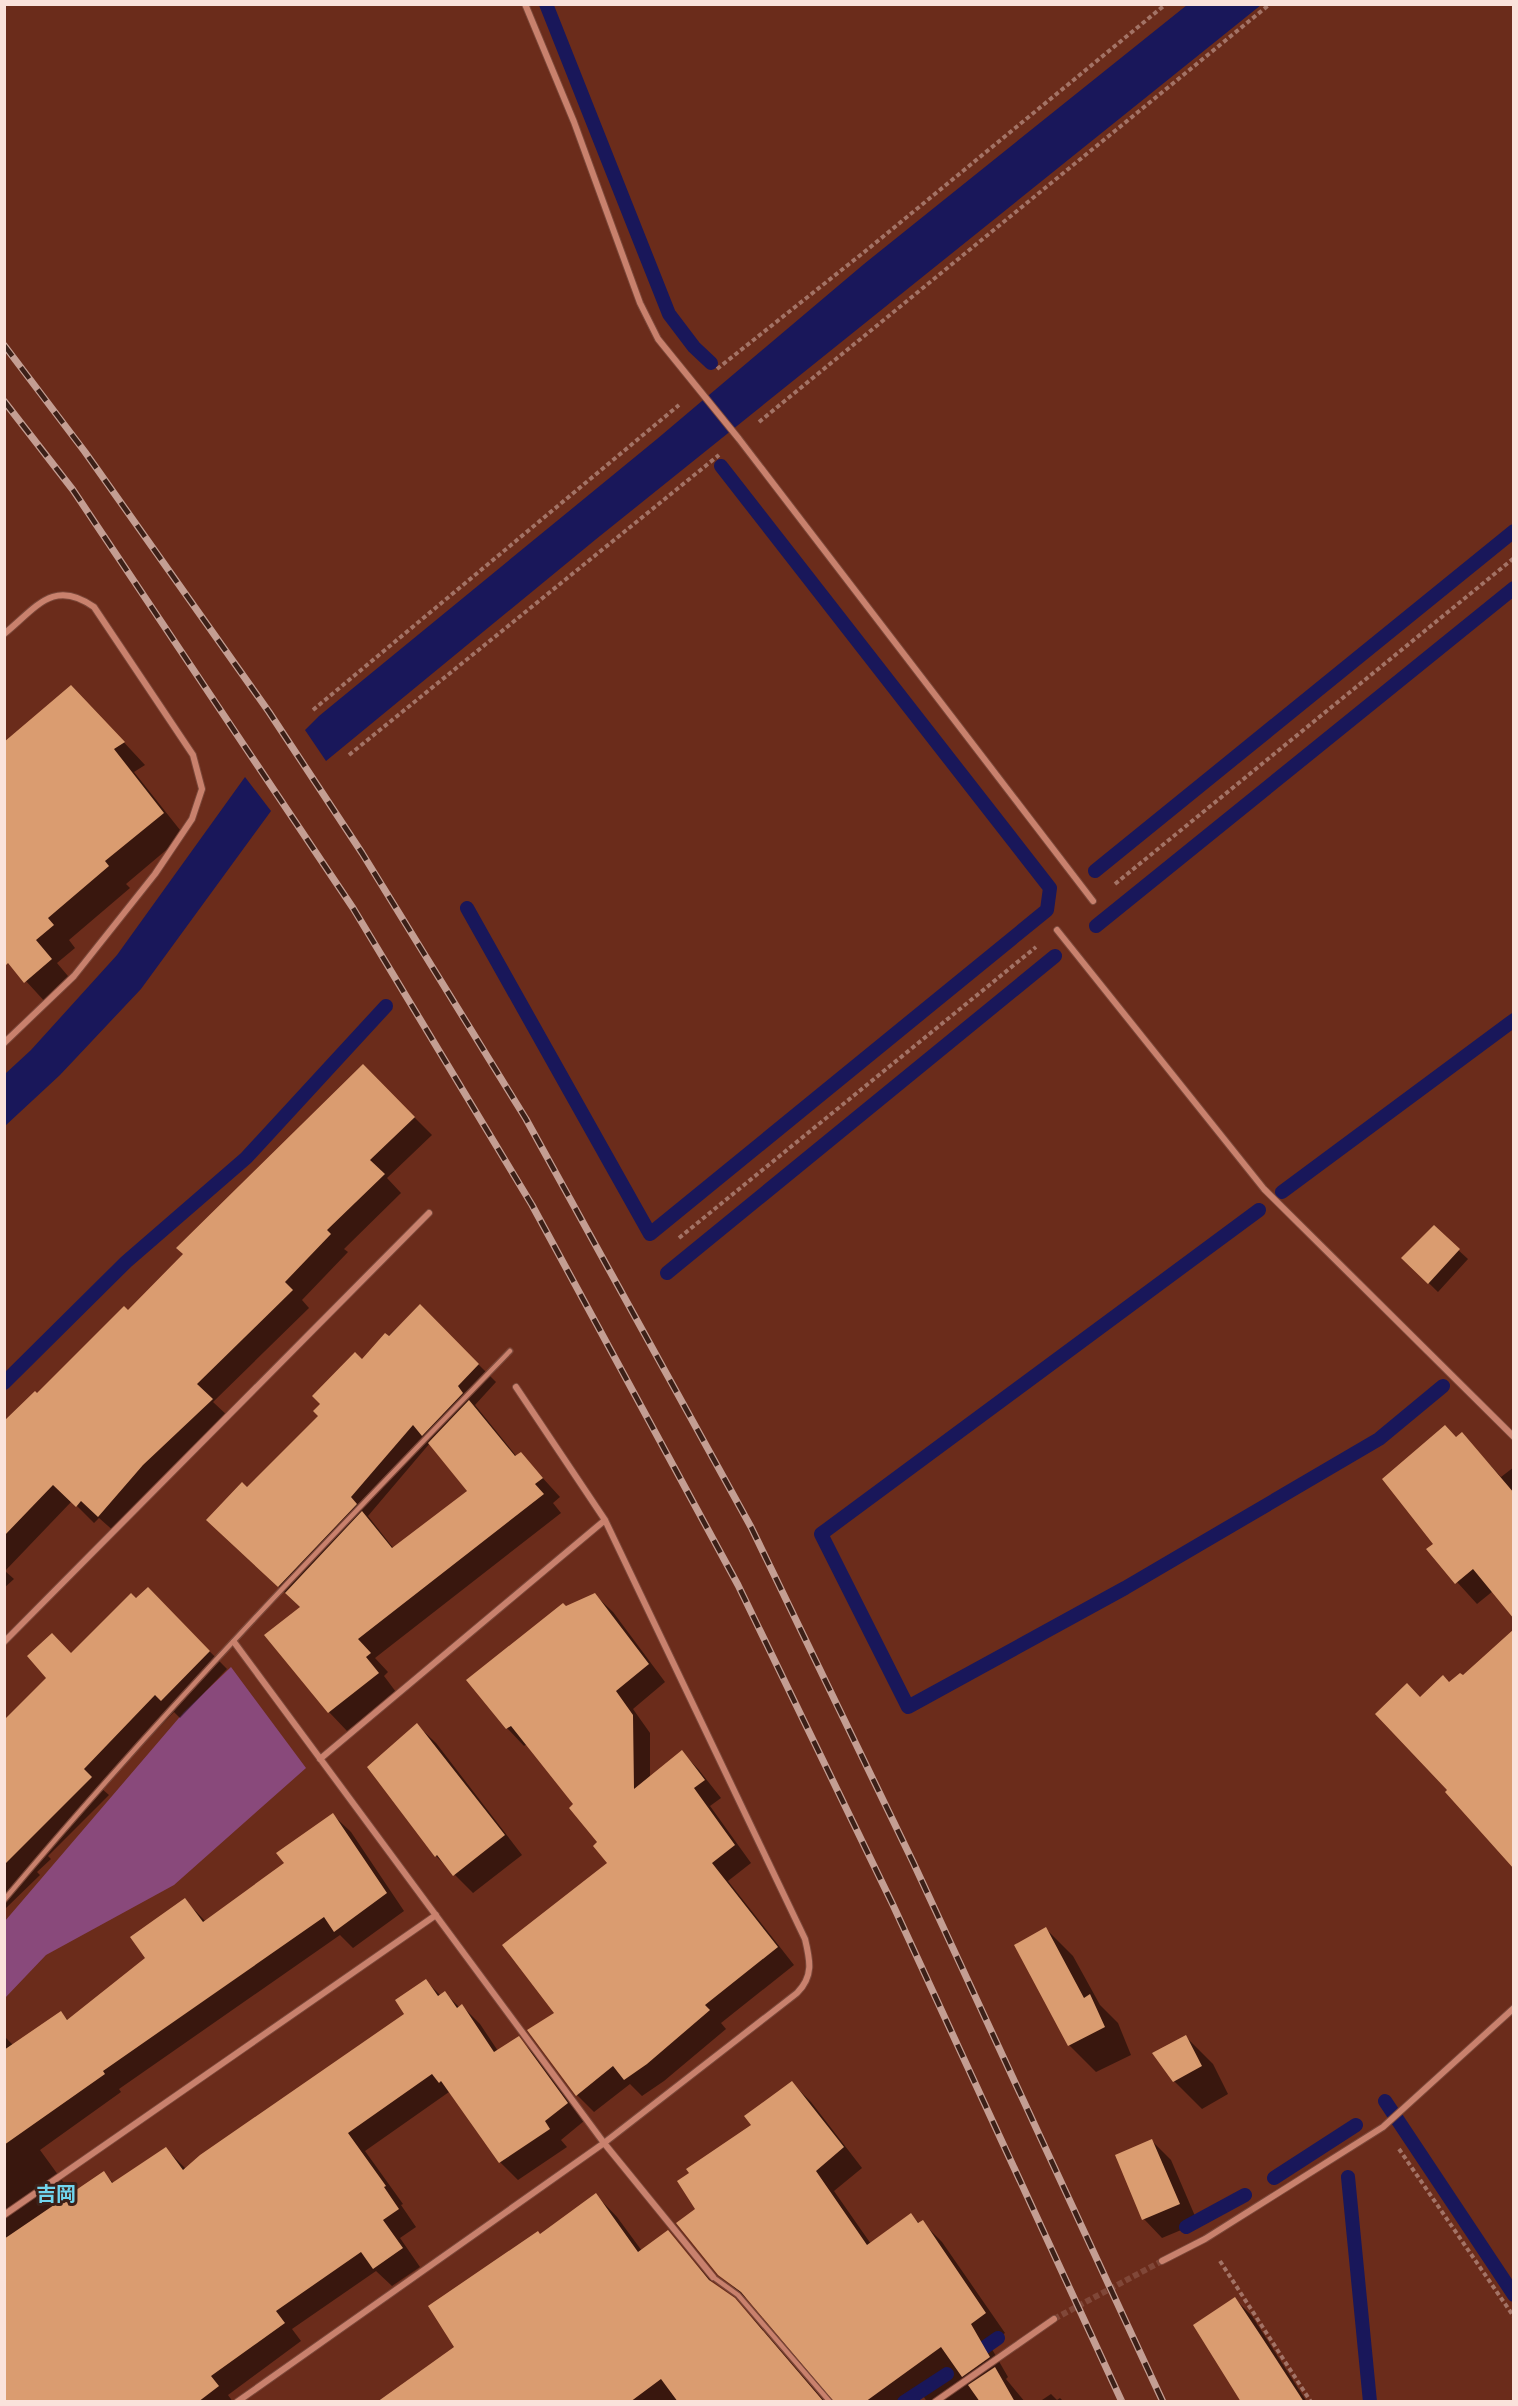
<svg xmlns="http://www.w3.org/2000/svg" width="1518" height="2406" font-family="'Fira Sans','Noto Sans JP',sans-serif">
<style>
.green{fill:#89497b}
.water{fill:#19175a}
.shadow{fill:#0007;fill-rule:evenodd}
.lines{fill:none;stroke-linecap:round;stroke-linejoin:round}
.stream{stroke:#19175a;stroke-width:14}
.building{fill:#da9c70}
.minor-tunnel{stroke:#804738;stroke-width:6;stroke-dasharray:6 3;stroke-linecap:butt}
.service-casing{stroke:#7a4739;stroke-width:7}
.minor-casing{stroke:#7a4739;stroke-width:8}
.path{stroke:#a37366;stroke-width:4;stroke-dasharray:4.5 3;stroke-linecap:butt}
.service{stroke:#c9816d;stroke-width:4.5}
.minor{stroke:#c9816d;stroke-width:6}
.rail-casing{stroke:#c49e93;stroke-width:7}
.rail{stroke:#3c2018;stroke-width:4.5;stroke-dasharray:14;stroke-linecap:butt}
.labels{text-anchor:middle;stroke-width:6;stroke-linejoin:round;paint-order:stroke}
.quarter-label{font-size:20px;font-weight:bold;fill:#71d5ee;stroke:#3c2018}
</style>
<rect width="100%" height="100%" fill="#6b2c1b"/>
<!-- green -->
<path class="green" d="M231,1667L306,1768L174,1885L46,1955L5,1998V1921L184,1712Z"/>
<!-- water -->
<path class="water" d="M1187,5H1261L595,540L326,761L305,730L319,716L657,439L864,264Z
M245,777L271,811L141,989L60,1075L5,1126V1074L31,1050L117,955Z"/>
<!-- shadow -->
<path class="shadow" d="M93,709L145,765L134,772L184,835L126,884L130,888L69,940L75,948L57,963L73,982L47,1004L4,957Z
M363,1066L432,1135L387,1178L401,1193L344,1249L348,1252L302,1300L309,1308L213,1402L229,1417L161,1483L116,1533L99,1518L94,1523L72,1501L5,1571L14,1579L4,1588V1423L128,1312Z
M1434,1228L1468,1259L1438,1292L1403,1258Z
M420,1306L496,1382L475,1405L517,1457L521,1454L560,1497L553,1503L561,1513L375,1658L388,1672L384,1676L396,1692L347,1731L329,1712L301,1608L226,1537L247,1489L320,1416L362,1361ZM430,1443L469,1492L394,1549L368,1516Z
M1462,1434L1501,1477L1514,1467V1613L1493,1591L1477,1604L1428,1550L1435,1544L1457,1439Z
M148,1589L227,1669L180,1718L174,1712L101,1788L109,1795L48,1856L51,1859L37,1872L40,1875L4,1910V1722L72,1655Z
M595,1595L613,1612L665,1682L633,1709L650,1733V1777L682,1752L699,1770L721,1798L710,1806L751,1863L728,1881L794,1965L721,2023L726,2029L664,2081L642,2096L630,2084L594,2112L577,2095L530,2031L556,2014L609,1863L576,1804L527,1744L524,1746L507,1728L469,1681L566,1608Z
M417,1725L436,1743L522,1855L473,1893L436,1856L369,1767Z
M333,1815L351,1832L404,1911L353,1948L340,1935L119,2089L121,2092L40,2150L72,2194L104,2173L114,2184L166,2149L186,2169L406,2015L426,1981L441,1996L445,1993L460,2008L462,2006L480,2024L498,2051L518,2038L536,2056L584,2121L561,2140L567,2147L518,2180L500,2162L449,2092L365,2151L403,2204L401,2205L416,2227L400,2238L420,2267L392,2286L376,2271L292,2329L301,2341L228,2395L233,2402H4V2036L14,2046L60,2013L69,2021L147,1959L185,1900L206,1922L286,1864Z
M1046,1929L1073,1956L1100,2005L1118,2023L1131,2055L1096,2072L1069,2045Z
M1186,2037L1213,2064L1228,2094L1202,2109L1174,2081L1154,2053Z
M792,2083L811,2102L862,2168L834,2191L871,2244L911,2215L920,2224L922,2222L942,2242L1005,2333L989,2344L1008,2377L1006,2379L1025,2402H927L922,2394L911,2402H839L755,2306L719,2274L697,2209L753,2125Z
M1152,2141L1171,2160L1198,2223L1162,2238L1144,2219L1117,2156Z
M596,2195L617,2217L642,2251L668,2232L717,2288L734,2300L756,2322L825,2402H379L456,2347L540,2236Z
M1235,2299L1252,2316L1307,2402H1243Z
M1051,2394L1057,2400L1060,2398L1064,2402H1039Z"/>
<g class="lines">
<!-- stream -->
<path class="stream" d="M546,4L669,314L694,347L711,363
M1095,871L1514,531
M467,908L650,1234L1047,910L1050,888L721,466
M1096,926L1514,588
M1282,1192L1514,1020
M1259,1210L821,1534L908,1707L1125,1588L1379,1439L1443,1386
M667,1273L1055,956
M4,1383L126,1262L246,1158L386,1006
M1385,2101L1514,2295
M1348,2177L1370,2402
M1274,2178L1356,2125
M1186,2227L1245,2195
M975,2354L998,2338
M904,2402L947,2374"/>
</g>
<!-- building -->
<path class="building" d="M71,685L125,742L114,749L164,813L105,861L109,866L48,918L54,925L36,940L52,959L24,983L8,963L4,967V742Z
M363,1064L415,1117L370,1160L385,1174L327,1230L331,1234L285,1282L293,1290L197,1384L213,1399L143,1465L98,1517L81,1501L76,1507L53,1485L4,1536V1421L35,1391L37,1393L124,1306L128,1310L183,1254L176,1248Z
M1434,1225L1460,1249L1428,1284L1401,1258Z
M420,1304L479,1364L458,1386L463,1393L422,1436L413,1425L351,1497L357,1504L278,1587L206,1520L242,1482L247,1487L318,1416L313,1411L320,1404L312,1396L355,1352L362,1359L385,1333L389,1336Z
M469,1400L515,1456L521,1452L543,1478L535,1484L544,1494L358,1639L371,1653L366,1657L379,1673L328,1713L264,1635L300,1607L285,1593L362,1511L392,1548L467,1491L428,1443Z
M1445,1425L1456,1437L1462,1432L1514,1493V1619L1473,1569L1455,1584L1426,1549L1433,1544L1382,1479Z
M148,1587L210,1651L161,1701L155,1695L84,1769L92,1777L4,1865V1720L46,1678L27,1656L52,1633L71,1653L131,1593L136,1598Z
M595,1593L649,1664L616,1691L633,1715L634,1789L682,1750L705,1780L694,1788L735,1845L712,1863L778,1947L705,2005L710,2010L647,2064L624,2080L613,2066L576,2096L527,2030L554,2013L502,1945L607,1863L593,1846L597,1842L569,1808L573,1804L511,1726L506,1729L466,1680L563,1603L566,1606Z
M1514,1629V1869L1445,1792L1447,1790L1375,1714L1407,1683L1420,1697L1443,1675L1449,1682L1460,1673L1463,1675Z
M417,1723L505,1835L453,1876L437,1855L435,1857L367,1767Z
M333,1813L387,1893L334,1932L324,1917L103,2071L105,2074L4,2145V2050L61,2011L67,2020L145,1958L130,1937L185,1898L203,1922L284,1863L276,1853Z
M1046,1927L1084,1998L1090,1994L1105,2027L1068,2046L1014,1945Z
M426,1979L438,1996L445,1991L457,2008L462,2004L494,2052L519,2036L568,2103L545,2121L550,2129L499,2163L441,2081L439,2083L432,2074L348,2133L386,2186L384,2187L399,2209L383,2220L403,2248L373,2269L361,2252L276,2311L285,2323L211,2376L219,2386L198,2402H4V2239L104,2171L112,2183L166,2147L183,2170L200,2155L404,2014L395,2000Z
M1186,2035L1202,2066L1173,2082L1152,2053Z
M792,2081L844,2147L816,2171L867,2245L911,2213L918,2223L923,2220L986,2313L971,2324L990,2357L962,2377L941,2347L865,2402H834L741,2292L718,2275L676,2223L695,2209L677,2181L689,2173L686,2169L751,2125L744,2116Z
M1152,2139L1180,2204L1142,2220L1115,2155Z
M596,2193L638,2252L668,2230L709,2280L735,2298L824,2402H678L661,2379L630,2402H377L454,2347L428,2306L538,2231L540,2234Z
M1235,2297L1263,2339L1304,2402H1241L1193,2325Z
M995,2367L1015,2402H980L968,2385Z"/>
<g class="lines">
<!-- minor-tunnel -->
<path class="minor-tunnel" d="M1054,2319L1162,2261"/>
<defs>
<path id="service" d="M4,1900C164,1709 337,1530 510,1351
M713,2277L738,2295L830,2402"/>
<path id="minor" d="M525,4L574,122L640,303L658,339L739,439L1093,901
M4,634C36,608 53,578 94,607L193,755L202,789L192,819L155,874L74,976L4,1043
M1057,930L1264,1189L1514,1437
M516,1387L605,1520L805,1939C810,1960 814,1976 797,1993L604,2143L713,2277
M4,1642L429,1213
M234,1642L604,2143L237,2402
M320,1759L605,1520
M4,2215L436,1915
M1162,2261L1205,2239L1383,2127L1514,2008
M935,2402L1054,2319"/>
</defs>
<!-- service casing -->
<use href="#service" class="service-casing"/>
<!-- minor casing -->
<use href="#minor" class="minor-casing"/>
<!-- path -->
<path class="path" d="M717,369L868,249L1166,4
M759,422L1270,4
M313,710L679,405
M349,755L719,455
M1115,884L1514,558
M679,1238L1036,947
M1399,2149L1514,2317
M1220,2261L1311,2402"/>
<!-- service -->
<use href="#service" class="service"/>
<!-- minor -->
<use href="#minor" class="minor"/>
<defs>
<path id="rail" d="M4,345L85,452L269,712L362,853L526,1119L751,1527L913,1862L1163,2402
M4,401L73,490L353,908L532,1205L738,1585L893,1905L1122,2402"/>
</defs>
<!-- rail casing -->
<use href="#rail" class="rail-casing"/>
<!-- rail -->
<use href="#rail" class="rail"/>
</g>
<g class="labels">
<!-- quarter labels -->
<g class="quarter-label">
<text x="56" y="2201">吉岡</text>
</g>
</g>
<!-- border -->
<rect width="1518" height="2406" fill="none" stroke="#fae2db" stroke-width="12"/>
</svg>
